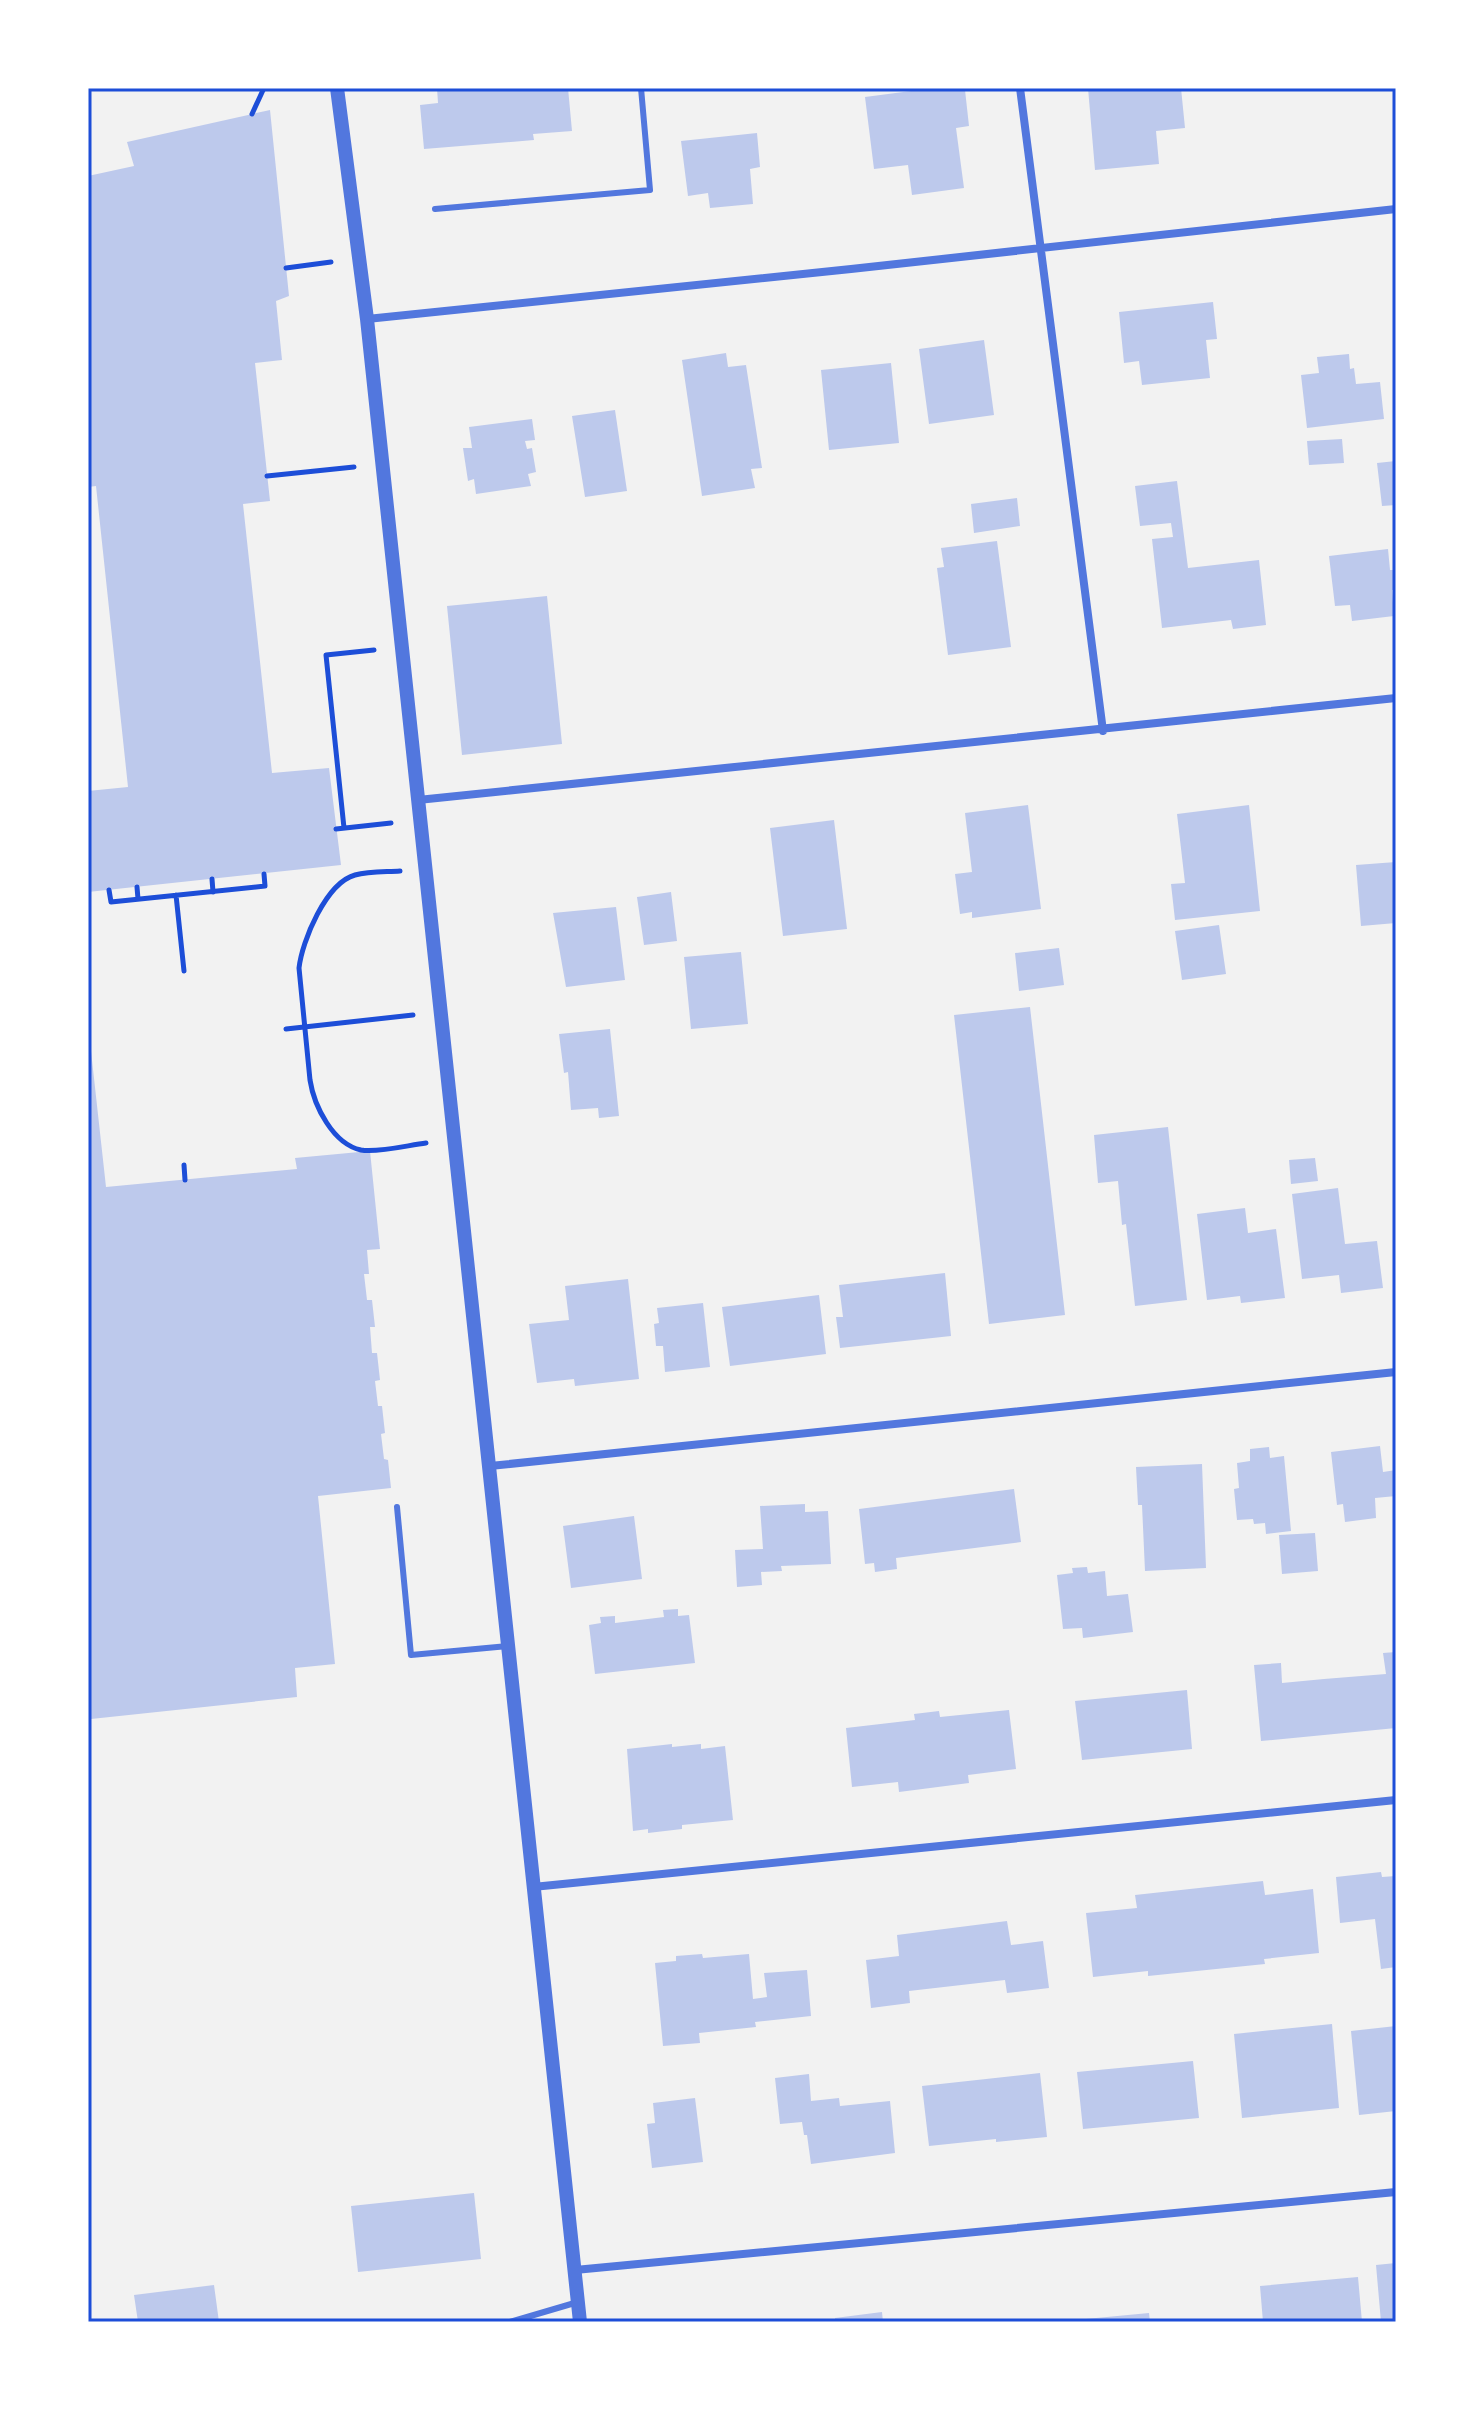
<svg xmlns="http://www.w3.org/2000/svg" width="1484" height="2410" font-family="'Sofia Sans Condensed',sans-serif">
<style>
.building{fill:#bdc9ec}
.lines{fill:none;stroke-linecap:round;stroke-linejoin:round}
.path{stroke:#1d4ed8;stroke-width:5}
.service{stroke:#5277de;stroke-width:6}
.minor{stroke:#5277de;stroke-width:8}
.tertiary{stroke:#5277de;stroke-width:14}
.neatline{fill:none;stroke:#1d4ed8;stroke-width:3}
</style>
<rect width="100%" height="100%" fill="#f2f2f2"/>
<!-- building -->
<path class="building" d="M437,88H568L572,131L533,134L534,140L424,149L420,105L438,103Z
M934,88L965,90L969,126L956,128L964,188L912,195L908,165L874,169L865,97Z
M1088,88H1181L1185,128L1156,131L1159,164L1095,170Z
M270,110L289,296L276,301L282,360L255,363L270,501L243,504L272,773L329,768L341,865L88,892V791L128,787L96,486L88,487V176L134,166L127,142Z
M757,133L760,167L750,169L753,204L710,208L708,193L688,196L681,141Z
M1213,302L1217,339L1206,340L1210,378L1142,385L1139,361L1124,363L1119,312Z
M984,340L994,415L929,424L919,349Z
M726,353L728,367L746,365L762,468L751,469L755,488L702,496L682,360Z
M1349,354L1350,369L1354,368L1356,384L1380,382L1384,419L1307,428L1301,375L1319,373L1317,357Z
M891,363L899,443L829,450L821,370Z
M615,410L627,491L585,497L572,416Z
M532,419L535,440L525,441L527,449L532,448L536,472L528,474L531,486L476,494L474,479L468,481L463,448H472L469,427Z
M1342,439L1344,463L1309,465L1307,441Z
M1396,461V505L1382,506L1377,463Z
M1177,481L1188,568L1259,560L1266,625L1233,629L1231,620L1162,628L1152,539L1173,537L1171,523L1140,526L1135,486Z
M1017,498L1020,526L974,533L971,504Z
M997,541L1011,647L948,655L937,568L944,567L941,548Z
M1388,549L1390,570H1396V590H1392L1394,616L1352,621L1350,605L1335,606L1329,556Z
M547,596L562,744L462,755L447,606Z
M1028,805L1041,909L972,918V912L960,914L955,874L972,872L965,813Z
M1249,805L1260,911L1175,920L1171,884L1185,883L1177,814Z
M834,820L847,929L783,936L770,828Z
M1396,862V923L1361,926L1356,865Z
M671,892L677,941L644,945L637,897Z
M616,907L625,980L566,987L553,913Z
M1219,925L1226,974L1182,980L1175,931Z
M1059,948L1064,985L1019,991L1015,953Z
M741,952L748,1024L691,1029L684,957Z
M1030,1007L1065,1315L989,1324L954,1015Z
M610,1029L619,1116L599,1118L598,1108L571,1110L568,1072L564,1073L559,1034Z
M88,1042H90L106,1187L297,1169L295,1158L370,1151L380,1249L367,1250L369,1274H364L367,1300H372L375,1327H370L372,1353H377L380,1380L375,1381L378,1406H382L385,1433L381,1434L384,1459L388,1460L391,1488L318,1496L335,1664L295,1668L297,1697L91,1719L88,1699Z
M1168,1127L1187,1300L1135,1306L1126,1224L1122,1225L1118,1181L1098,1183L1094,1135Z
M1315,1158L1318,1181L1291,1184L1289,1160Z
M1338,1188L1345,1244L1377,1241L1383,1288L1341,1293L1339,1275L1302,1279L1292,1194Z
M1245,1208L1248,1233L1276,1229L1285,1298L1241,1303L1240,1296L1207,1300L1197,1214Z
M945,1273L951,1336L840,1348L836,1317H843L839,1285Z
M628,1279L639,1379L575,1386L574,1379L537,1383L529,1324L569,1320L565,1286Z
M819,1295L826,1354L730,1366L722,1307Z
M703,1303L710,1367L665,1372L663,1346H656L654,1324L659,1323L657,1308Z
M1380,1446L1383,1472L1396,1470V1496L1375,1498L1376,1518L1345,1522L1343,1504L1337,1505L1331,1452Z
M1269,1447L1270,1458L1284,1456L1291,1531L1266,1534L1265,1523L1254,1524L1253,1519L1237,1520L1234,1489L1239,1488L1237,1463L1250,1461V1449Z
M1202,1464L1206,1568L1145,1571L1142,1505H1138L1136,1467Z
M1014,1489L1021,1542L896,1558L897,1569L875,1572L874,1563L865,1564L859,1509Z
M805,1504V1512L828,1511L831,1564L781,1566L782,1571L761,1572L762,1585L737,1587L735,1550L763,1549L760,1506Z
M634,1516L642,1579L571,1588L563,1526Z
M1315,1533L1318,1571L1282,1574L1279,1535Z
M1087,1567L1088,1573L1105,1571L1107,1596L1128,1594L1133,1632L1083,1638L1082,1628L1063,1629L1057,1575L1073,1573L1072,1568Z
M678,1609V1616L689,1615L695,1663L595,1674L589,1625L601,1623L600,1617L615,1616V1623L664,1617L663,1610Z
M1396,1652V1728L1261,1741L1254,1665L1281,1663L1282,1683L1324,1679L1386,1674L1383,1653Z
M1187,1690L1192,1749L1082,1760L1075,1701Z
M1009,1710L1016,1769L968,1775L969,1783L899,1792L898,1782L852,1787L846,1728L915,1720L914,1714L939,1711L940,1717Z
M672,1744V1747L701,1744V1749L725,1746L733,1820L682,1825V1829L648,1833V1829L633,1831L627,1749Z
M1381,1872L1382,1877L1396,1876V1967L1381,1969L1375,1919L1340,1923L1336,1877Z
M1263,1881L1265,1895L1313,1889L1319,1953L1264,1959L1265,1964L1148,1976V1971L1093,1977L1086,1913L1137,1908L1135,1895Z
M1007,1921L1011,1945L1043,1941L1049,1988L1007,1993L1005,1980L909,1991L910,2003L871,2008L866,1960L899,1956L897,1935Z
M702,1954L703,1958L749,1954L753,1999L767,1997L764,1973L807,1970L811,2016L755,2022L756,2027L699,2033L700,2043L663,2046L655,1963L676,1961V1956Z
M1332,2024L1339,2108L1242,2118L1234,2034Z
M1396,2026V2111L1359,2115L1351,2031Z
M1193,2061L1199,2118L1083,2129L1077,2072Z
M1040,2073L1047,2137L996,2142V2139L929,2146L922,2086Z
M809,2074L811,2101L839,2098L840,2106L890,2101L895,2153L811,2164L807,2135H804L802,2122L780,2124L775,2078Z
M695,2098L703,2162L652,2168L647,2124L655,2123L653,2103Z
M474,2193L481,2259L358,2272L351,2206Z
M1396,2263V2322H1381L1376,2265Z
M1358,2277L1362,2322H1263L1260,2286Z
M214,2285L219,2322H138L134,2295Z
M882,2312L883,2322H835V2318Z
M1149,2313L1150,2322H1075V2320Z"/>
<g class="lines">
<!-- path -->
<path class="path" d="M252,114L264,88
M286,268L331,262
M267,476L354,467
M344,828L326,655L374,650
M336,829L391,823
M400,871C386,872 369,871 355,875C326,883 302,941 299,968L310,1080C314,1106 333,1144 361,1150C378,1153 409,1145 426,1143
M212,879L213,892
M137,887L138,899
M109,890L111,902L265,886L264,874
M176,895L184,971
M286,1029L413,1015
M184,1165L185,1180"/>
<!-- service -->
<path class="service" d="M435,209L650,190L641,88
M397,1507L411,1655L508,1646
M510,2322L578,2302"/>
<!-- minor -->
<path class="minor" d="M1020,88L1103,731
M367,319L851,269L1396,209
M418,800L1396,698
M490,1466L1396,1372
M533,1887L1396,1800
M575,2270L1396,2192"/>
<!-- tertiary -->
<path class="tertiary" d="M337,88L367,319L580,2322"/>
</g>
<!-- border -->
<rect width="1484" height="2410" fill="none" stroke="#ffffff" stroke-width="180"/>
<rect x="90" y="90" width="1304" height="2230" class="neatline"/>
</svg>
